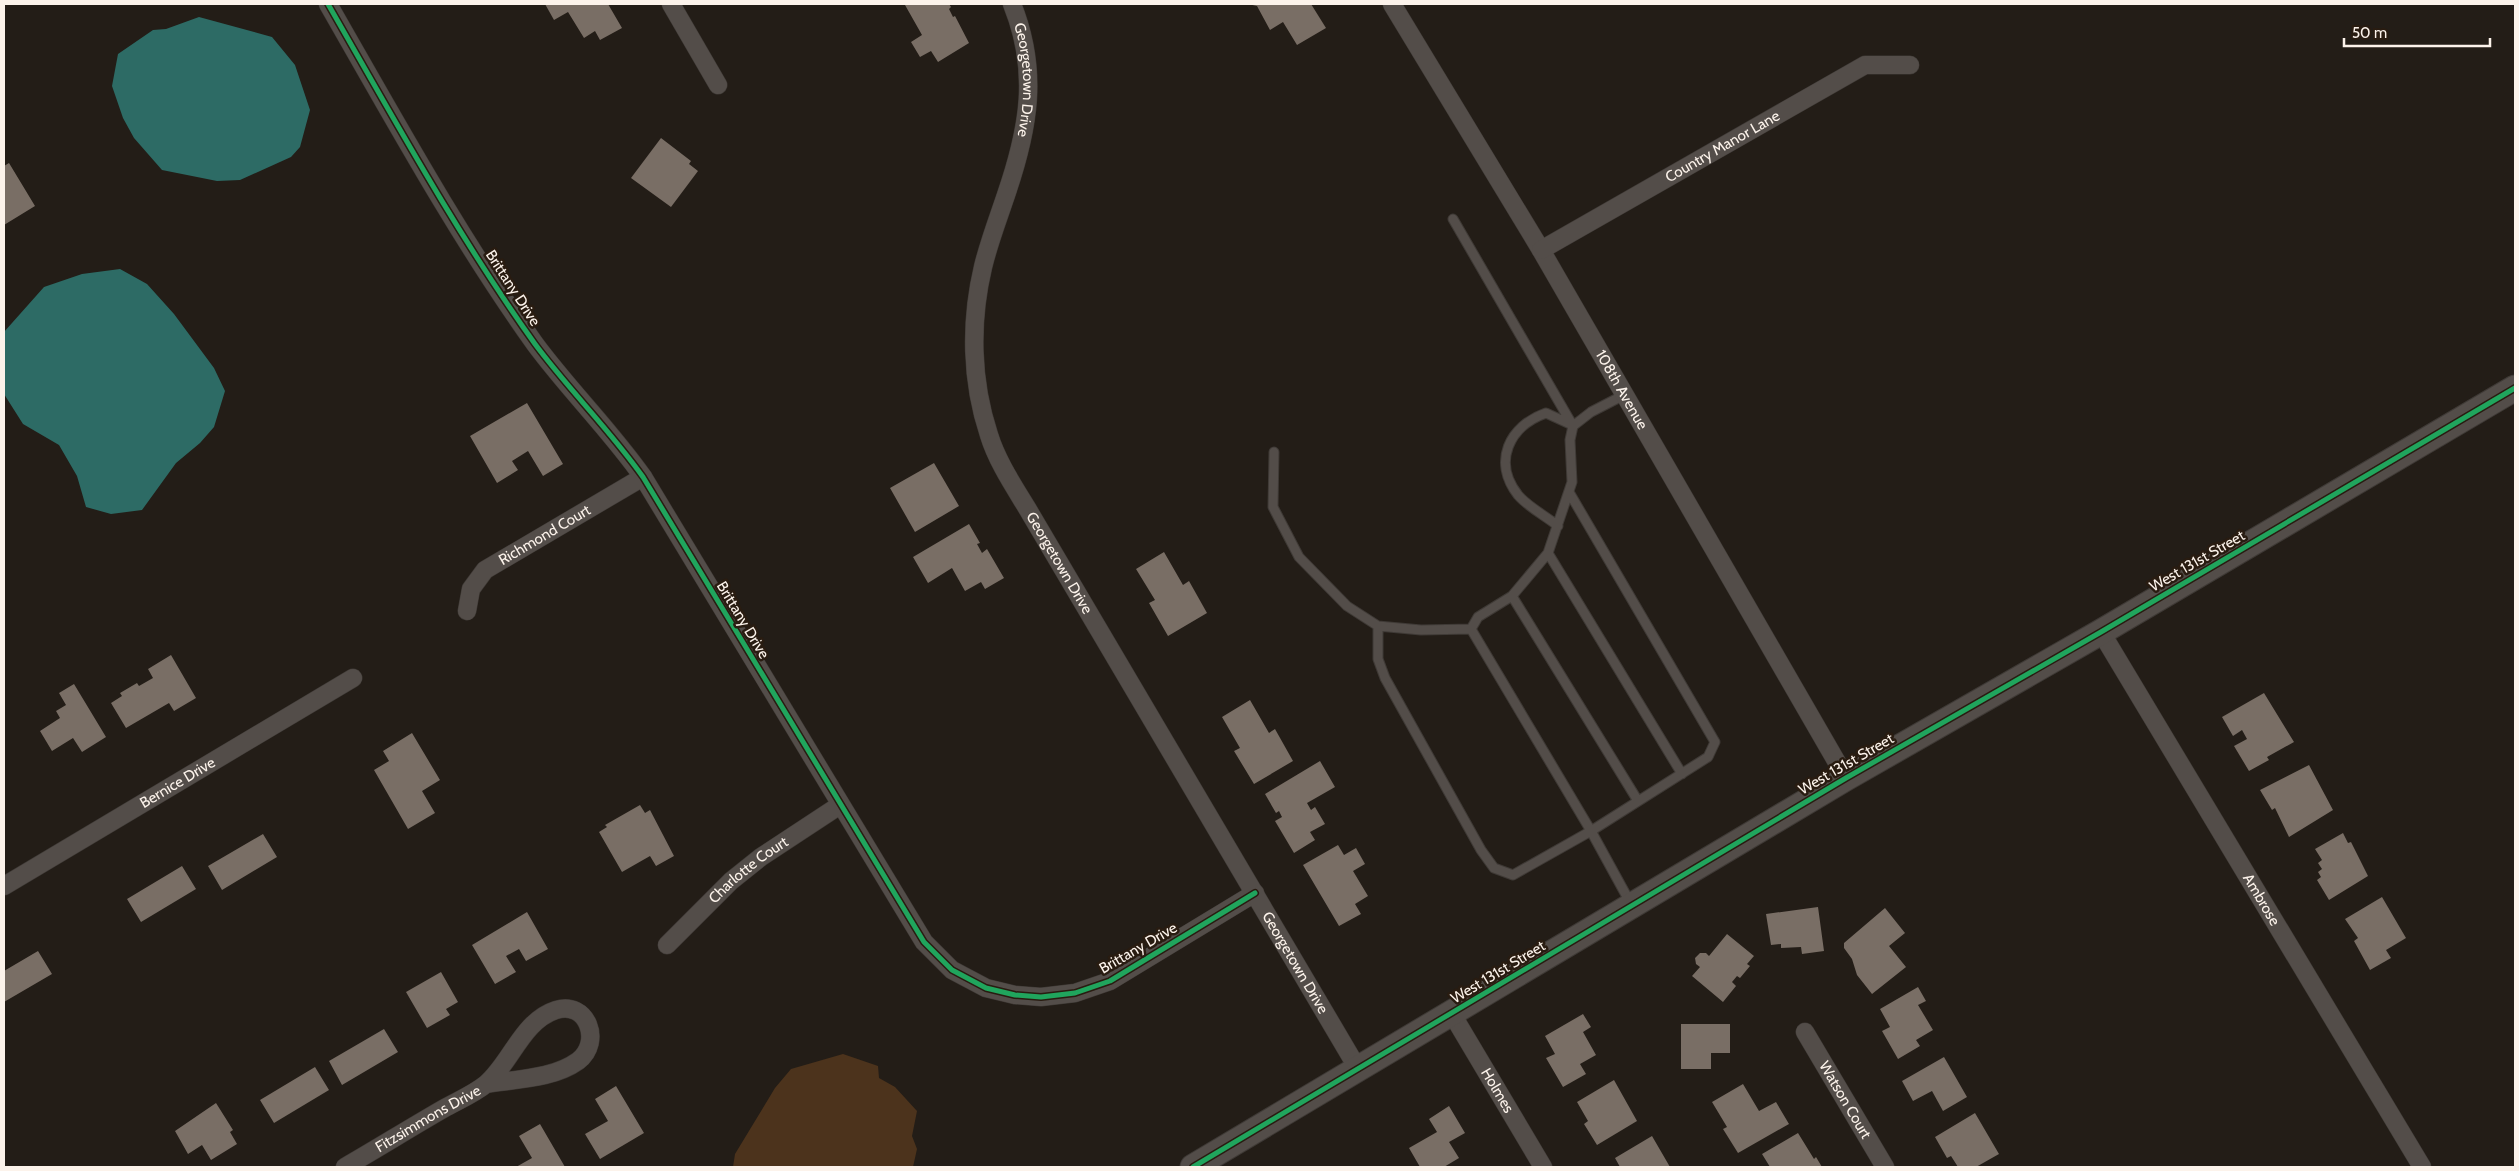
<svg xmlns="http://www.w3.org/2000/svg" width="2519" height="1171" font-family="Cabin,sans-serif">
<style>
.green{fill:#4c331c}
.water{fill:#2d6b65}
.building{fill:#796e65}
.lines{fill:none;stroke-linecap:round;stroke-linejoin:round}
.lane-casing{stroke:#3f3a36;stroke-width:11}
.street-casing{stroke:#3f3a36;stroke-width:19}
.secondary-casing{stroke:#3f3a36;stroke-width:27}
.lane{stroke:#534d49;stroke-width:9}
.street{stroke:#534d49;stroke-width:18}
.secondary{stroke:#534d49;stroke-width:25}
.cycleway-casing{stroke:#291c11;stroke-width:8}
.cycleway{stroke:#20a55d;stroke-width:5}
.labels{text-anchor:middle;stroke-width:5;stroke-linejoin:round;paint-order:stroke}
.street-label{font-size:15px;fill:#fcf3eb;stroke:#291c11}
</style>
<rect width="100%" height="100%" fill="#231d17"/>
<!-- green -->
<path class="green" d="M843,1054L878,1066L879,1078L895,1087L917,1111L912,1136L917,1149L913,1167H733L735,1154L775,1088L791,1069Z"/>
<!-- water -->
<path class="water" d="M199,17L272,37L295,65L310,110L300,147L291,157L240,180L217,181L162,170L134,138L123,118L112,86L118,54L153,30L166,29Z
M120,269L147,284L174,314L214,368L225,391L214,427L200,443L176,463L142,510L111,514L86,507L77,476L59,445L23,424L4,394V332L44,287L82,274Z"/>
<!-- building -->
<path class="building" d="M545,4H608L622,28L600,40L595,31L584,38L568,12L554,20Z
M907,4H949L951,7L949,9L953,17L955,16L969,43L938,62L931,51L920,57L911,42L922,35L905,5Z
M1248,4H1311L1326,28L1297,45L1283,22L1270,30L1257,6Z
M661,138L691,161L689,164L698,171L671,207L631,178Z
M9,163L35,206L4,225V166Z
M527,403L563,464L543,476L528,451L512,461L518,470L497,483L470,436Z
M934,463L959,506L915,532L890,488Z
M969,524L980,543L977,544L982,553L987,549L1004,578L985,589L981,582L965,591L952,568L928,583L913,557Z
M1164,552L1183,585L1189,581L1207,613L1168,636L1149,603L1155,600L1136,569Z
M171,655L196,698L174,711L169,703L126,728L111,703L122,696L120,693L137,683L139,686L153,678L148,669Z
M74,684L106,737L82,752L73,738L52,751L40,731L60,718L56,711L66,705L59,693Z
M2264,693L2294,742L2267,757L2269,760L2249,771L2234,746L2247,739L2242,730L2233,736L2222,717Z
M1250,700L1269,733L1275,729L1293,761L1254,784L1234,751L1240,748L1222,717Z
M412,733L440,780L422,791L435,813L408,829L374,770L389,761L383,751Z
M1320,761L1335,787L1307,803L1311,810L1315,807L1325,824L1310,832L1315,840L1294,853L1275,821L1282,817L1279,811L1276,813L1265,794Z
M2309,765L2333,810L2289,837L2275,808L2272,810L2260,790Z
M640,805L645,813L650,810L674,856L656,866L650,856L622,872L599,832L607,827L605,825Z
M2343,833L2348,843L2351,842L2368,876L2329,900L2317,880L2321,877L2318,872L2322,869L2318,863L2322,860L2315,849Z
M263,834L277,857L222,890L208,866Z
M1338,845L1344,855L1356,848L1365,864L1353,871L1368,896L1355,904L1361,914L1339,926L1303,865Z
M182,866L196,889L141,922L127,899Z
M2382,897L2406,938L2386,950L2391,958L2370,970L2354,941L2358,938L2345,919Z
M1818,907L1824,951L1802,954L1801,947L1781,948V944L1771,945L1766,914Z
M1885,908L1905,933L1889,946L1906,967L1872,994L1857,975L1852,959L1844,948V943Z
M527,912L548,949L526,961L519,949L506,956L516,972L495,984L472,945Z
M1727,934L1754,956L1747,964L1750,966L1740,978L1737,976L1732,982L1736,986L1723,1002L1692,976L1700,967L1696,964L1695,958L1700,953H1706L1709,956Z
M38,951L52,974L4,1002V971Z
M441,972L458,1002L446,1009L450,1015L427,1028L406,992Z
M1918,987L1926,1001L1918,1005L1933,1030L1916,1040L1920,1046L1898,1059L1882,1031L1890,1027L1880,1009Z
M1583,1014L1591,1027L1583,1032L1596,1055L1580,1064L1586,1074L1563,1087L1546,1058L1555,1054L1545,1036Z
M1681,1024H1730V1053H1711V1069H1681Z
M384,1029L398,1052L342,1085L329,1061Z
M1944,1057L1967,1097L1943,1111L1932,1091L1913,1101L1902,1081Z
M315,1067L329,1090L274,1123L260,1100Z
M1614,1080L1637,1121L1597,1145L1584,1124L1588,1121L1577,1102Z
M1743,1084L1759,1111L1776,1102L1789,1124L1738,1153L1723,1129L1727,1127L1712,1102Z
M616,1086L644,1133L600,1159L585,1134L608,1121L595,1099Z
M216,1103L233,1130L230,1132L237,1144L211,1160L202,1145L188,1154L175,1131Z
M1449,1106L1465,1133L1449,1142L1459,1158L1444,1167H1420L1409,1148L1437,1132L1429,1119Z
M1975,1113L1999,1154L1976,1167H1958L1951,1156L1947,1158L1935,1137Z
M540,1124L565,1167H516L532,1158L519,1136Z
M1798,1133L1814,1159L1816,1157L1822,1167H1770L1762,1154Z
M1652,1136L1670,1167H1620L1615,1158Z"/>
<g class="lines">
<defs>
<path id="lane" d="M1453,219L1573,426
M1624,395L1591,412L1573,426L1570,440L1572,482L1548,553L1512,596L1478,617L1471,629L1591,831L1631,904
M1274,452L1273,507L1299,557L1347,606L1378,626L1421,630L1471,629
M1558,526C1546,516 1528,507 1518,495C1492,462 1509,426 1546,413L1570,424
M1548,553L1682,774
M1512,596L1638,801
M1378,626V659L1385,678L1481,850L1494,868L1513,875L1591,831L1708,757L1715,742L1569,492"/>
<g id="street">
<path d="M328,4C394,119 458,236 535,344C569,390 610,430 643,477L924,942L952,970L986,988L1015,995L1041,997L1075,993L1110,981L1255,893"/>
<path d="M671,4L718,85"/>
<path id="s1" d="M1012,4C1039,71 1029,128 1006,195C998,219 989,242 983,267C970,322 971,381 989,435C997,461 1013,485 1027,508L1358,1069"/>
<path id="s2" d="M1392,4L1541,250L1846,778"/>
<path id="s3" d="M1541,250L1865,65H1910"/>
<path id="s4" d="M467,611L471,589L485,570L643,477"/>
<path id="s5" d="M2101,632L2422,1167"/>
<path id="s6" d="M4,886L353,678"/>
<path id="s7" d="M667,945L731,881L761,857L840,805"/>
<path id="s8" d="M1452,1014L1543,1167"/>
<path id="s9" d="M1805,1032L1885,1167"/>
<path id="s10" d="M345,1167C378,1148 410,1128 443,1109C457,1101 474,1094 486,1084C511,1063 522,1021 556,1010C587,1000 603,1042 578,1061C553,1079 516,1079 486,1084"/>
</g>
<path id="secondary" d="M1193,1167L1846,778L2101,632L2515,388"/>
</defs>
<!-- lane casing -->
<use href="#lane" class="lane-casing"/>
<!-- street casing -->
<use href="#street" class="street-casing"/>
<!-- secondary casing -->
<use href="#secondary" class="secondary-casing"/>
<!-- lane -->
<use href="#lane" class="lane"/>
<!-- street -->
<use href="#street" class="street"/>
<!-- secondary -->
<use href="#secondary" class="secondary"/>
<defs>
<path id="cycleway" d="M328,4C394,119 458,236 535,344C569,390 610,430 643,477L924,942L952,970L986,988L1015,995L1041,997L1075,993L1110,981L1255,893
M1193,1167L1846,778L2101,632L2515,388"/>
</defs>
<!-- cycleway casing -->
<use href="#cycleway" class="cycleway-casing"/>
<!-- cycleway -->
<use href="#cycleway" class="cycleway"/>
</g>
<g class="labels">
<!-- street labels -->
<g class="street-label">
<text dy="5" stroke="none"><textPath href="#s1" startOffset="78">Georgetown Drive</textPath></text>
<text dy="5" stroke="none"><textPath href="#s3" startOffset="209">Country Manor Lane</textPath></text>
<text transform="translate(513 288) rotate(57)" y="5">Brittany Drive</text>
<text dy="5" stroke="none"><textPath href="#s2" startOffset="449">108th Avenue</textPath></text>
<text dy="5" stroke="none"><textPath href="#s4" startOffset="115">Richmond Court</textPath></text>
<text transform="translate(2197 561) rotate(-30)" y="5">West 131st Street</text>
<text dy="5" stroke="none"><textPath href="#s1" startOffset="588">Georgetown Drive</textPath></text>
<text transform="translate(743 620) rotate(59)" y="5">Brittany Drive</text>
<text transform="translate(1846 764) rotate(-30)" y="5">West 131st Street</text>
<text dy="5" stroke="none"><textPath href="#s6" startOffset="202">Bernice Drive</textPath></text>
<text dy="5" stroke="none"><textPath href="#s7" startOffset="111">Charlotte Court</textPath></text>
<text dy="5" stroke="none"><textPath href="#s5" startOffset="312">Ambrose</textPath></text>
<text transform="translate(1138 948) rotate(-30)" y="5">Brittany Drive</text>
<text dy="5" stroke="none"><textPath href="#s1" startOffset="1052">Georgetown Drive</textPath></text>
<text transform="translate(1498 972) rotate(-31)" y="5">West 131st Street</text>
<text dy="5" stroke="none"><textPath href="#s8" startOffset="89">Holmes</textPath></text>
<text dy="5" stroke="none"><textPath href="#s9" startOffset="79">Watson Court</textPath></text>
<text dy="5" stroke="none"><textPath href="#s10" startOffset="96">Fitzsimmons Drive</textPath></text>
</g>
</g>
<!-- border -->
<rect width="2519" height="1171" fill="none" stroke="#fcf3eb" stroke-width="10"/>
<!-- scale -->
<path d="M2344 38v8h146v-8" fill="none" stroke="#fcf3eb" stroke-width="2.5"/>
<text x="2352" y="38" font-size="15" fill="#fcf3eb" stroke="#291c11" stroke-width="4" paint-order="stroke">50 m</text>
</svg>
